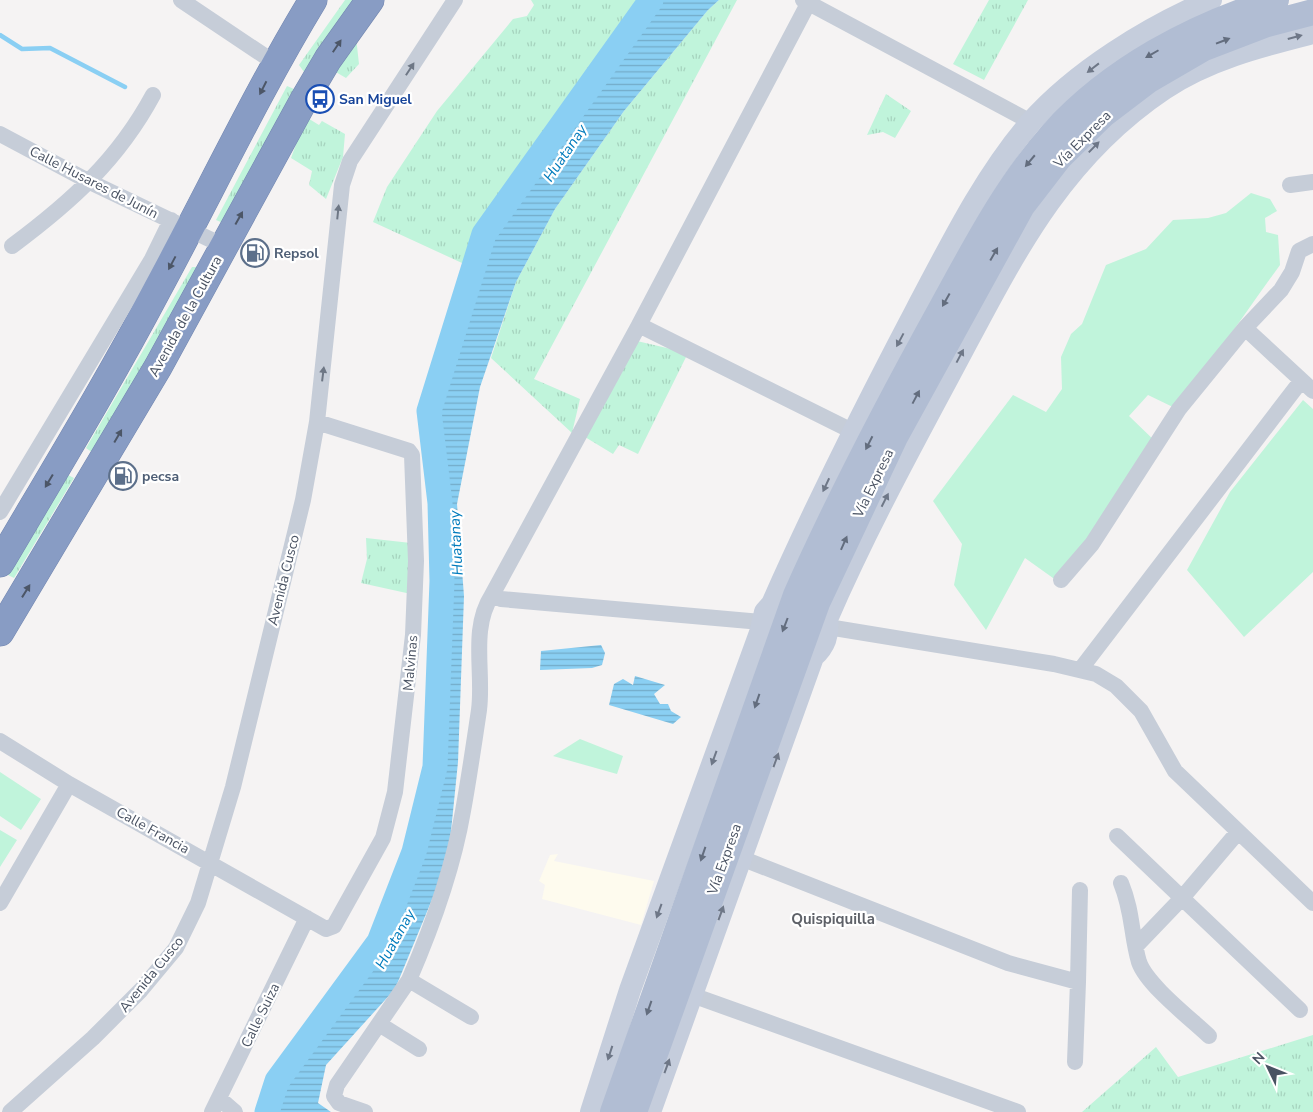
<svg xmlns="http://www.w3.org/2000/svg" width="1313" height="1112" font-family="'Nunito Sans',sans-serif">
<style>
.commercial{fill:#fefbee}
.grass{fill:url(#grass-tufts)}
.park{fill:#c0f4db}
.water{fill:url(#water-rules)}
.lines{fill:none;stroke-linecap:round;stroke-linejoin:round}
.stream{stroke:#8acff3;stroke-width:4.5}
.river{stroke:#8acff3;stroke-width:25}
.highway-casing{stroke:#7387b0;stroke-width:29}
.street{stroke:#c6cdd8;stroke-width:16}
.secondary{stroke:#c5cddc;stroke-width:22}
.primary{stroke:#b1bdd3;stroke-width:26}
.highway{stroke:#889cc4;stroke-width:28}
.oneway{fill:#6e7787}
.oneway2{fill:#636d7e}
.oneway3{fill:#4c5667}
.oneway4{fill:#6e7785}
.labels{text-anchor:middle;stroke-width:4.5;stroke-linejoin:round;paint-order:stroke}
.transit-label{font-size:14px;font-weight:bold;fill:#164399;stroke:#fff;text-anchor:start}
.street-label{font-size:14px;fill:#495262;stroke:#fff}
.service-label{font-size:14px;font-weight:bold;fill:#4e5e75;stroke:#fff;text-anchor:start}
.water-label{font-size:15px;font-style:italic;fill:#017bbc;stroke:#fff}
.neighbourhood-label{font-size:15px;font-weight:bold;fill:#5e6168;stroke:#fff}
</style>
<defs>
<pattern id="grass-tufts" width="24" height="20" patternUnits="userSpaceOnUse" patternTransform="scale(1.25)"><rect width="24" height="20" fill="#c0f4db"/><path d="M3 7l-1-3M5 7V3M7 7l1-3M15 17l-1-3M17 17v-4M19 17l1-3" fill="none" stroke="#a6d3be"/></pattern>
<pattern id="water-rules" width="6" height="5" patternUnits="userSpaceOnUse" patternTransform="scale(1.25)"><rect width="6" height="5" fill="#8acff3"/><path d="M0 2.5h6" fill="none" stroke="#73abc8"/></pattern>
</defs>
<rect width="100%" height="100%" fill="#f5f3f3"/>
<!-- commercial -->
<path class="commercial" d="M558,854L554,861L654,881L641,925L542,899L545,885L539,881L550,855Z"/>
<!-- grass -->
<path class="grass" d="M345,0H353L304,72L299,65Z
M531,0H651L462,263L373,222L387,187L437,111L513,19L527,16L534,5Z
M719,0H737L534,379L580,399L572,433L491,358L516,282L555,209L624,111L708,10Z
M989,0H1028L984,80L953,64Z
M356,37L359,64L346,78L334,71Z
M287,86L294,89L223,223L216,220Z
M886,94L911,111L895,138L883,132L867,135Z
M306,117L319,125L322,121L345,134L343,157L326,199L309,185L312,171L291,158Z
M192,267H199L93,453L86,448Z
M637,341L688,353L638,454L619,445L613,454L585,437Z
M68,475L74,478L14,578L8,575Z
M366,538L411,543V594L361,583L367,559Z
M1313,1035V1112H1082L1156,1047L1178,1077Z"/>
<!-- park -->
<path class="park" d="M1251,193L1270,199L1277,211L1265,218L1266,232L1278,235L1280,265C1245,313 1213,361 1177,409L1148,395L1129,416L1157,443L1060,583L1025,558L986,630L954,585L962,544L933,501L1013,395L1046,412L1062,389L1061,357L1071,334L1082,324L1106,265L1146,249L1173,220L1208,218L1226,213Z
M1303,400L1313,409V572L1244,637L1187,570L1230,492Z
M580,739L623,756L617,774L553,756Z
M0,772L41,799L21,830L0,816Z
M0,830L17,840L0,867Z"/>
<!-- water -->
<path class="water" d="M651,0H719L708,10L624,111L555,209L516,282L480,387L457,504L464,596L458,762L448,861L395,989L326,1065L318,1103L331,1112H267L277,1081L379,942L414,852L435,767L442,581L440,503L429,411L484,234Z
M601,645L605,653L602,665L592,668L540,670L541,651Z
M635,676L665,685L654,694L660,704H668L671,711L681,717L673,724L609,705L614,684L623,679L633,685Z"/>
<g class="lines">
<!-- stream -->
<path class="stream" d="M0,35L22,49L50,48L125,87"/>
<!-- river -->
<path class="river" d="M267,1112L277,1081L379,942L414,852L435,767L442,581L440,503L429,411L484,234L651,0"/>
<defs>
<path id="highway" d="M0,563C53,473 108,383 157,290C209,194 256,94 313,0
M0,632L158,367L305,98L328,59L370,0"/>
</defs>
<!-- highway casing -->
<use href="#highway" class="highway-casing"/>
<!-- street -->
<path class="street" d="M181,0L275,63
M803,0L1031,122
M810,0L639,325L852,431
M0,134L90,182L224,246
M1290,185L1313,182
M1313,244L1299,251L1292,272L1281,290L1245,328L1313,391
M12,246C71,202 118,160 153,95
M639,325L492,595L501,599L761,622
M0,512L152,259L171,220
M1061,580L1092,544L1179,409L1245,328
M828,627L1054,664L1096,674L1116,686L1141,711L1175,771L1313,903
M1080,670L1301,381
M0,741L69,784L326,929L334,926L383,838L395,792L413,635L416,561L412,455L409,451L317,422
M1238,832L1182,898L1300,1010
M1117,836L1182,898L1136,946
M741,858L1008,963L1078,982L1080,890
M1121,883C1133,912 1131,935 1139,962C1147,985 1190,1018 1209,1036
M0,903L69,784
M409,980C432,927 453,869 463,811C469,778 474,744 479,710C484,672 470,629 492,595
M692,995L1018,1112
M379,1024L419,1049
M1075,1062L1078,982
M220,1099L235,1112
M10,1112L93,1038L141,990L176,948L198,903L233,787L303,500L317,422L342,185L350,161L455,0
M212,1112L307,918
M365,1112L339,1103L334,1096L337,1085L409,980L471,1017"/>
<!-- secondary -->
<path class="secondary" d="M591,1112L630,990L761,630L765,612L772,604C816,504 865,407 916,310C950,246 983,178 1030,123C1076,71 1148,27 1211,0
M650,1112L813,657C825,646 829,635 827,619C863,536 906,456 949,376C1009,265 1055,162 1164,89C1209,59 1262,46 1313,33"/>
<!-- primary -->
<path class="primary" d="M613,1112L796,595C840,496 890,401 942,307C975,247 1007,185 1053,133C1111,69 1194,25 1276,0
M634,1112L817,603L895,437L1022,206L1059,158L1103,115L1149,80L1204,48L1264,25L1313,12"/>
<!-- highway -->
<use href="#highway" class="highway"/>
</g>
<!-- one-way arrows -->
<defs><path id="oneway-solid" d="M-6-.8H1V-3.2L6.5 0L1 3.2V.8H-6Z" transform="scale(1.25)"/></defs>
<g class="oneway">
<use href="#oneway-solid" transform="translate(1295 37) rotate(-15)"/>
<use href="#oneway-solid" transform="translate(1093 68) rotate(142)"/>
<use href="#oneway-solid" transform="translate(1094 147) rotate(-46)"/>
<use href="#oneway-solid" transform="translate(900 340) rotate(118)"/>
<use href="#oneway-solid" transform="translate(960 356) rotate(-62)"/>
<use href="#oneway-solid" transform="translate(826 485) rotate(115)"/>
<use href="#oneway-solid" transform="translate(885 500) rotate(-63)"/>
<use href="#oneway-solid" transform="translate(714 758) rotate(110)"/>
<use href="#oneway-solid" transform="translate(776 760) rotate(-70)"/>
<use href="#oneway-solid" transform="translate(659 911) rotate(110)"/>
<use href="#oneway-solid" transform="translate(721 913) rotate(-70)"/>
<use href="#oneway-solid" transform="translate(610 1053) rotate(108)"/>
<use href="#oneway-solid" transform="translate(667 1066) rotate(-70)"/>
</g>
<g class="oneway2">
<use href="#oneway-solid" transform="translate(1223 41) rotate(-21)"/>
<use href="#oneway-solid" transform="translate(1152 54) rotate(150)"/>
<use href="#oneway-solid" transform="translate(1030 161) rotate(130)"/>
<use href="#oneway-solid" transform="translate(994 254) rotate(-60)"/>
<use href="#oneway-solid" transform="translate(946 300) rotate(119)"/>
<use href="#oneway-solid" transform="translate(916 397) rotate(-62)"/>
<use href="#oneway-solid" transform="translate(869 443) rotate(117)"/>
<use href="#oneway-solid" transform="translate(844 543) rotate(-66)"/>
<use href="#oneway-solid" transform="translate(785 625) rotate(111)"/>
<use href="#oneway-solid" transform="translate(757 701) rotate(109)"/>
<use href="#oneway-solid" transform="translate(703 854) rotate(109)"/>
<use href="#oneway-solid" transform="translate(649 1008) rotate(109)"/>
</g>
<g class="oneway3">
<use href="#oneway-solid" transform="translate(337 46) rotate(-56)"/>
<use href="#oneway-solid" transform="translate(263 88) rotate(117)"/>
<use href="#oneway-solid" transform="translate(239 218) rotate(-61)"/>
<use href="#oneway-solid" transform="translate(172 263) rotate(118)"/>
<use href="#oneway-solid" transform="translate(118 436) rotate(-60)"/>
<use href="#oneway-solid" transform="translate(49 481) rotate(121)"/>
<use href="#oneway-solid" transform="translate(26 591) rotate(-58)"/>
</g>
<g class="oneway4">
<use href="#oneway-solid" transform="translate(410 69) rotate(-57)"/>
<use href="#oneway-solid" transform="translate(338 212) rotate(-84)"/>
<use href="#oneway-solid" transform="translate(323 374) rotate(-83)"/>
</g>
<!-- icons -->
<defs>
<symbol id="bus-ring" viewBox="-11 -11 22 22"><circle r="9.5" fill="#fff" stroke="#1a4fb4" stroke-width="1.5"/><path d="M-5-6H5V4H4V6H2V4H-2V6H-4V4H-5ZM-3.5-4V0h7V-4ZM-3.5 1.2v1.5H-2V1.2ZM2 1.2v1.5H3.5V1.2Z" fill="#1a4fb4"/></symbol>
<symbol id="fuel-ring" viewBox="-11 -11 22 22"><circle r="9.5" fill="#fff" stroke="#5c6f8a" stroke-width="1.5"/><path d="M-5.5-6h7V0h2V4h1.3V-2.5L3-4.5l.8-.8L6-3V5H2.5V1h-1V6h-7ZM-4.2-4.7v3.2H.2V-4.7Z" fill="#5c6f8a"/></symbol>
</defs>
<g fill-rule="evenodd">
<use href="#bus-ring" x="304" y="83" width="32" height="32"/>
<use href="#fuel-ring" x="239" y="237" width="32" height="32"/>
<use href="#fuel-ring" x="107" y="460" width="32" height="32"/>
</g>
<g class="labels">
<!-- transit labels -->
<g class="transit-label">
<text x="339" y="104">San Miguel</text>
</g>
<!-- street labels -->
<g class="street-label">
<text transform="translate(1082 139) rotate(-45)" y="5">Vía Expresa</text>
<text transform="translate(94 182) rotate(27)" y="5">Calle Husares de Junín</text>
<text transform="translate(185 316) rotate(-61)" y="5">Avenida de la Cultura</text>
<text transform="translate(873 483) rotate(-64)" y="5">Vía Expresa</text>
<text transform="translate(283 580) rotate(-76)" y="5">Avenida Cusco</text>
<text transform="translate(410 663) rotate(-85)" y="5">Malvinas</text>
<text transform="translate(153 830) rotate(29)" y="5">Calle Francia</text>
<text transform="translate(724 859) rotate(-70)" y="5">Vía Expresa</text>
<text transform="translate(151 974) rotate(-51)" y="5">Avenida Cusco</text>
<text transform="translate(260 1015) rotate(-64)" y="5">Calle Suiza</text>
</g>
<!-- service labels -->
<g class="service-label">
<text x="274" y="258">Repsol</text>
<text x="142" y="481">pecsa</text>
</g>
<!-- water labels -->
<g class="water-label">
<text transform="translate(565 153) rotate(-56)" y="5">Huatanay</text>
<text transform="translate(456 543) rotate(-93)" y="5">Huatanay</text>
<text transform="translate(395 939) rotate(-61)" y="5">Huatanay</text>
</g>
<!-- neighbourhood labels -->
<g class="neighbourhood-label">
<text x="833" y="924">Quispiquilla</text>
</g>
</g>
<!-- north arrow -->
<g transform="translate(1268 1067) rotate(313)" stroke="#ffffff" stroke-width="4" paint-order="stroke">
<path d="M0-4L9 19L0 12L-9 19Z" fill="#495262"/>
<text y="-8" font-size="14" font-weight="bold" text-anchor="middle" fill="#495262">N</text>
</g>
</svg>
